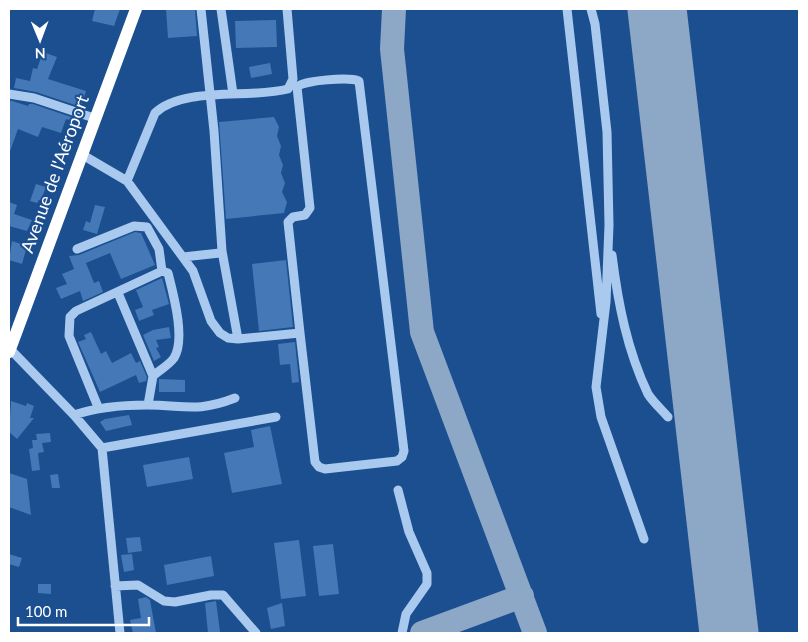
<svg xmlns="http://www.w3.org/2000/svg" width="808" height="642" font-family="Lato,sans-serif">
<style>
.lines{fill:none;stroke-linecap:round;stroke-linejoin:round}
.taxiway{stroke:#8da7c7;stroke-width:24}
.runway{stroke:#8da7c7;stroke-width:59}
.building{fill:#4478b7}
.minor{stroke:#a9c9ee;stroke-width:9}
.highway{stroke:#fff;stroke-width:12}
.labels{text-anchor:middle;stroke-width:4;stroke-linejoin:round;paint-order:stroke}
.street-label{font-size:18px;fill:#fff;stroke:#1b4f8f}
</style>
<rect width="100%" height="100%" fill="#1b4f8f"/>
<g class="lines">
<!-- taxiway -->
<path class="taxiway" d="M394,9L392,49L422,332L535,633
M422,633L522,596"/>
<!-- runway -->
<path class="runway" d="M657,9L729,633"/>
</g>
<!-- building -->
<path class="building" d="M95,9H120L114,26L92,21Z
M166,9H195L197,36L168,38Z
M276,20L277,47L236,48L235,21Z
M43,52L57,57L48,79L86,91L81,107L36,92L14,88L16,78L30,81L33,68L37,69Z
M270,63L272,74L251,78L249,67Z
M9,100L28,106L29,104H33L77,119L76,122L66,119L61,133L42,127L38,137L18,129L9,154Z
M274,117L279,127L277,136L281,146L279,155L283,165L281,173L285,183L282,192L287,202L284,213L226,219L219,122Z
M36,184L46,187L41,200H39L37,203L30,201Z
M9,202L17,205L14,214L32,220L27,231L9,226Z
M95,205L105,207L97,234L83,230L86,221L90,223Z
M135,232L141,233L155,265L121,279L110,253L86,263L94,283L99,281L103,292L83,301L80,291L61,299L56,288L67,284L62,274L74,269L69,256L79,255Z
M12,241L27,246L22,264L9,260Z
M286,260L293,327L259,331L252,264Z
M162,278L169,304L152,310L154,315L139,321L135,310L143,307L136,290Z
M169,327L171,338L156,340L159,347L156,348L161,357L154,361L143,335L153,330Z
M91,332L101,354L106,351L112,363L131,353L136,363L140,361L147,377L146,381L139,383L136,375L100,392L78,342L86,339L84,335Z
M295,342L299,382L292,383L290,364L280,365L278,344Z
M159,379L185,380V392H159Z
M11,401L26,406L27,403L34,406L30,418H34L17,439L9,432Z
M129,415L132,425L106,431L100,422L105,419Z
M270,426L282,484L232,493L224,453L254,447L251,430Z
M50,433L51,442L42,443L44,452L38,453L40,470L32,471L29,449L33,448L32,440H37L36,434Z
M189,457L193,479L147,487L143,465Z
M9,473L27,479L31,515L9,507Z
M58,474L60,488H52L50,475Z
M140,537L142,551L128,553L126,538Z
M299,540L306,596L281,599L274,543Z
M333,544L339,594L319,596L313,546Z
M9,554L22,558L19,567L9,564Z
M132,554L134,570L124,572L121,555Z
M211,556L214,576L167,585L164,565Z
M38,584H51V594L38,593Z
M146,597L150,600L156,633H133L130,620L141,618L138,599Z
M216,601L220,632L208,633L205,603Z
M282,603L285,626L271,629L267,608Z"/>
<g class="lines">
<!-- minor -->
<path class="minor" d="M201,9L214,131L222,251L238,339
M221,9L233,94
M567,9L601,314
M591,9L595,24L607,132L609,225L606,302L596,387L601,417L644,539
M9,94L34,98L94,118
M81,154L127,181L193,271L211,321L220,333L228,338L238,339L300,333L288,222L293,217L305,215L310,208L297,87C303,80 350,77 359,81L404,451L402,457L397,461L325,469L319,467L315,462L300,333
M127,181L155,113C183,86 251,99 288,89L293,79L287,9
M77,249L134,226L147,227L159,249L162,271L168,273C173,293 186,339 174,358C169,365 160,370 153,376
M612,255C618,303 627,350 648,394C653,402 662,410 668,417
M183,257L220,253L222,251
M118,293L153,376L148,405
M10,349L74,415L102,448L120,633
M98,407L69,336L70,317L76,311L162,271
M74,415C98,407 122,405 147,405C185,405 196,413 235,398
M102,448L276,417
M398,490L409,532L427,573V584L406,614L402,633
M115,586L138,585L164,601L175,602L211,595H223L256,633"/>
<!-- highway -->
<path class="highway" d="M9,352L136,9"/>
</g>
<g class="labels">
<!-- street labels -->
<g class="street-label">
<text transform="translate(55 174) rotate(-70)" y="6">Avenue de l'Aéroport</text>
</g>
</g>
<!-- border -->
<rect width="808" height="642" fill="none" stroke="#ffffff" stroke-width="20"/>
<!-- north arrow -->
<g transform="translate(40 40) rotate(179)" stroke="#1b4f8f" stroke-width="4" paint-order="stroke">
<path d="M0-4L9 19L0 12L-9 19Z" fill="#ffffff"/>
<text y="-8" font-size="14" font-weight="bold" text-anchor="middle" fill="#ffffff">N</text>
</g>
<!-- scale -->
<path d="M18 617v8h131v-8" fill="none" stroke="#ffffff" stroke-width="2.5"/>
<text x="25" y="617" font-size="15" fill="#ffffff" stroke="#1b4f8f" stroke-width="4" paint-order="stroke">100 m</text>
</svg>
